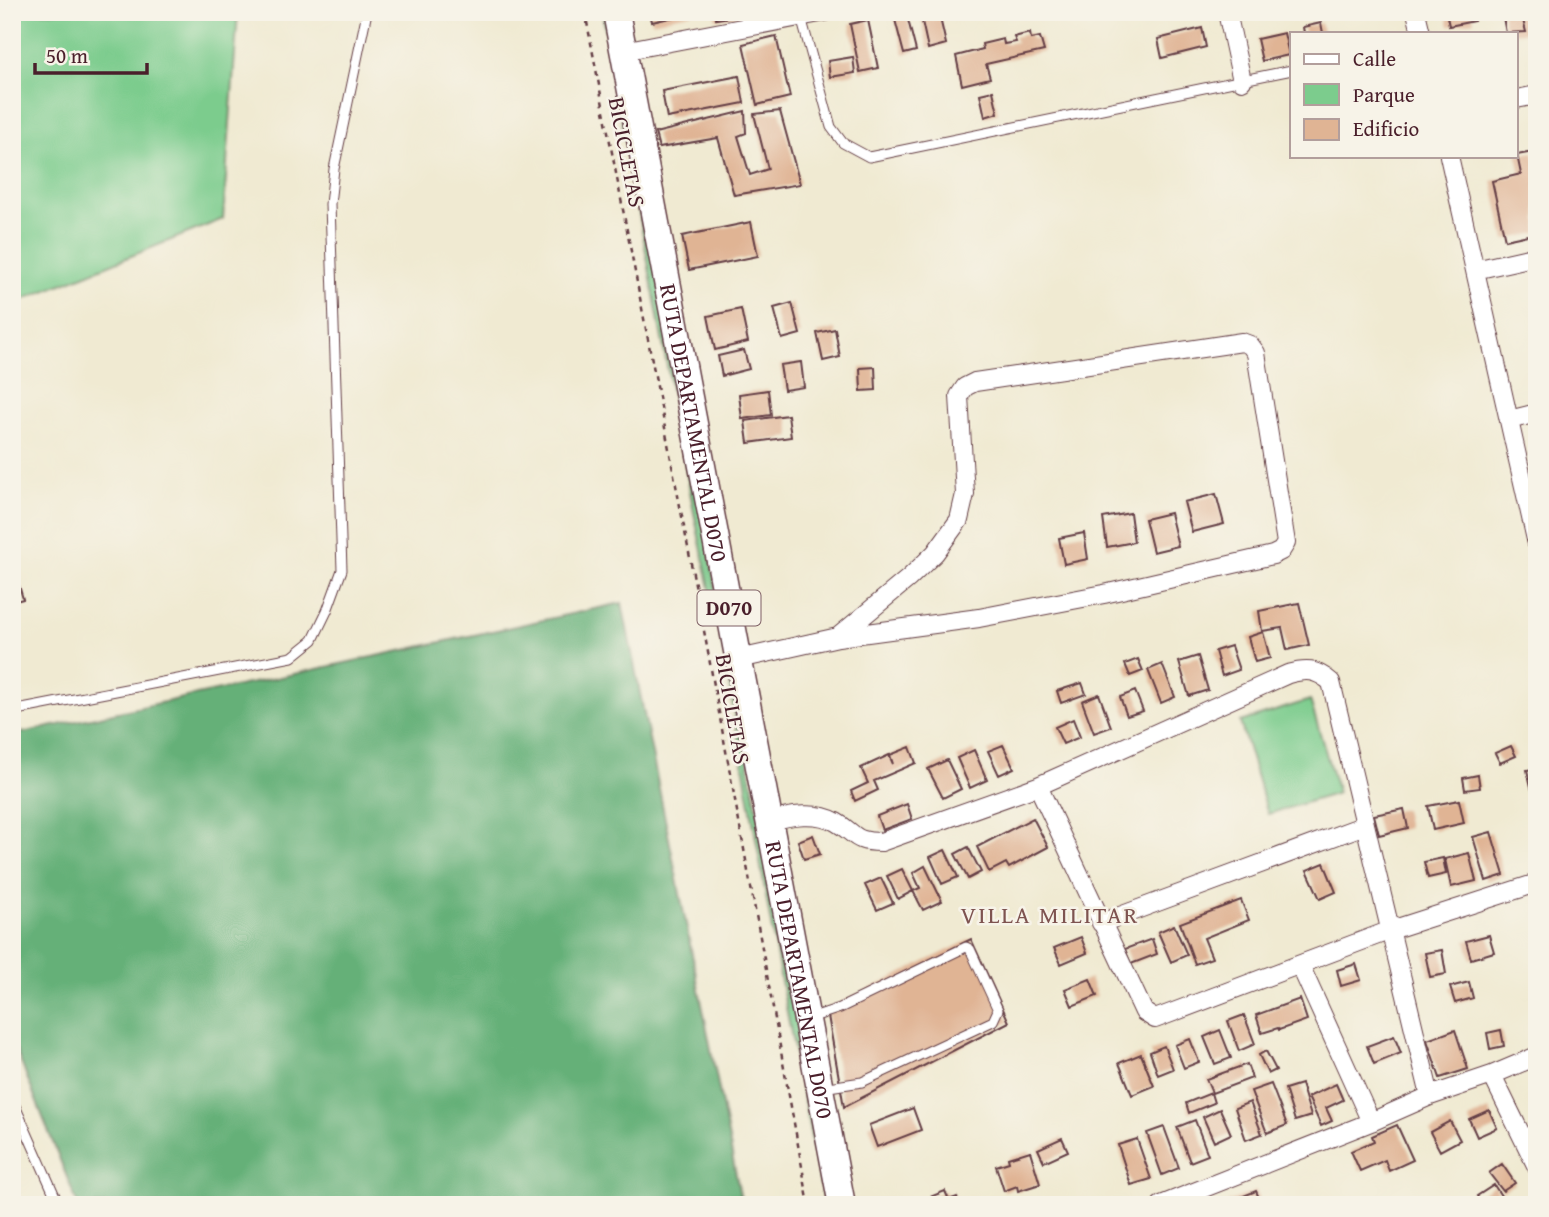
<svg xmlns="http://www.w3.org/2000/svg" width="1549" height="1217" font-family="'Gentium Book Plus',serif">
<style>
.green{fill:#7ccc8d;stroke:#63765c;stroke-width:2}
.forest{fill:#65b078;stroke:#586852;stroke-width:2}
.building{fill:#e0b494}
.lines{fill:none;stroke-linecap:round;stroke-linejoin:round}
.lane-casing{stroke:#633d44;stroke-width:11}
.street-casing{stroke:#633d44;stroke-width:20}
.primary-casing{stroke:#633d44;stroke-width:29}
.path{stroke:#633d44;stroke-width:2.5;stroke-dasharray:5 5;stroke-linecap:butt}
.lane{stroke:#fff;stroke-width:9}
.street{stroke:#fff;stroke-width:18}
.primary{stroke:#fff;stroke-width:26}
.labels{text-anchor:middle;stroke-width:5;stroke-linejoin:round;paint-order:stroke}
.shield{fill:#f7f3e8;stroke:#7e5f64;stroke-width:2}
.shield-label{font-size:21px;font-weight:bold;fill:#4a1f2b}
.street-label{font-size:23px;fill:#4a1f2b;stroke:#f7f3e8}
.neighbourhood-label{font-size:24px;letter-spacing:2px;fill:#7e5350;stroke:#f7f3e8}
</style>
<rect width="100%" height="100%" fill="#f7f3e8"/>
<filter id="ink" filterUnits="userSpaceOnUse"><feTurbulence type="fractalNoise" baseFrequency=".0143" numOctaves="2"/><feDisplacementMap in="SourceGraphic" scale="14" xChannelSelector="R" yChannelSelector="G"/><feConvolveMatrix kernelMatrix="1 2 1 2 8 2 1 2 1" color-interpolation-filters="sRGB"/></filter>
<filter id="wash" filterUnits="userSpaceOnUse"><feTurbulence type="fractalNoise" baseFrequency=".00686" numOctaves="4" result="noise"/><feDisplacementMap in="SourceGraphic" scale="28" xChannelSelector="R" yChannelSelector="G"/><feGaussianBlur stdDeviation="1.57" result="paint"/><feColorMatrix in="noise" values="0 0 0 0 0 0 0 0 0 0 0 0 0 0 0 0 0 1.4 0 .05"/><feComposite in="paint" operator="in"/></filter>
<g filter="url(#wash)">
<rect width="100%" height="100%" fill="#f0ead2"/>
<!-- green -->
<path class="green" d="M12,12H238L223,219L12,304Z
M602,12H608L831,1205H824L780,976L723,650L694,513Z
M1310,700L1338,793L1268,814L1240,722Z"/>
<!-- forest -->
<path class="forest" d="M622,603L742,1205H78L12,1040V735Z"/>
<g id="blocks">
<!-- building -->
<path class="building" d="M650,12H692V13L652,22Z
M715,12H749L750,14L716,19Z
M893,12H906L916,51L904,54Z
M920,12H929L931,20L940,18L946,44L928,49Z
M1446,12H1472L1474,21L1449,26Z
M1502,12H1521L1526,32L1506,33Z
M868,20L878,68L860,72L850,24Z
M1321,23L1323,33H1304L1303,27Z
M1202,28L1206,47L1162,58L1158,39Z
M1030,33L1031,39L1040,37L1044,51L986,64L990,78L962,85L956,56L983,49L982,44L1003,39L1004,44L1016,42L1014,37Z
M1284,33L1289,55L1262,61L1257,39Z
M776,36L790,97L757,105L743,44Z
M853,57L855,73L830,77L828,61Z
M739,76L744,103L667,118L662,91Z
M993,91L998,113L985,117L980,94Z
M745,111L746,133L738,136L750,175L768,169L754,114L780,111L800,184L734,195L718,138L659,148L655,133Z
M1533,152L1537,168V233L1505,240L1492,181L1521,174L1517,155Z
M751,222L758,256L689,270L682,236Z
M792,303L800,334L782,339L774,308Z
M741,309L748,342L715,350L708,316Z
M835,329L840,357L823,361L817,333Z
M744,350L749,369L722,376L718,356Z
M801,362L804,387L784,390L780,365Z
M875,367L876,390L861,391L860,368Z
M768,390L771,415L742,419L739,394Z
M788,415L791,437L748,443L745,421Z
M1216,494L1224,524L1192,532L1184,502Z
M1130,513L1134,542L1107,547L1103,518Z
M1170,513L1178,546L1153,552L1145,519Z
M1084,533L1088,559L1064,564L1059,538Z
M12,561L23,599L12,602Z
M1299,603L1309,645L1287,650L1282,628L1262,631L1259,611Z
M1263,632L1270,658L1255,662L1248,637Z
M1231,646L1239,670L1222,676L1215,651Z
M1198,656L1208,690L1189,696L1179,662Z
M1138,659L1143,671L1130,676L1125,664Z
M1162,664L1175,697L1161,703L1148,670Z
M1082,683L1086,694L1061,703L1057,691Z
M1135,691L1143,711L1127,716L1120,697Z
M1099,694L1111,727L1094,733L1082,701Z
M1073,719L1080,737L1063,744L1055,727Z
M1003,745L1014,768L999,775L988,751Z
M1511,746L1516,756L1500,763L1495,753Z
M910,747L916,763L874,781L878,790L855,801L851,791L868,783L861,768L889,755L893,764L890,755Z
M974,750L987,780L970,788L957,758Z
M947,760L961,789L943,798L928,769Z
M1537,768V798L1534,799L1527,770Z
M1478,775L1480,788L1465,790L1463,778Z
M1459,800L1464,823L1433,830L1428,806Z
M907,804L912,819L882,830L877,816Z
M1404,809L1408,828L1379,835L1374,815Z
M1033,818L1048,847L1009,868L1006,863L989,872L977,847Z
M1491,832L1504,875L1486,881L1473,837Z
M813,835L820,854L804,859L798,841Z
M968,847L981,872L968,879L955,854Z
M945,850L958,877L942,884L930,857Z
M1469,853L1476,881L1451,887L1445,859Z
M1443,858L1446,874L1428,878L1424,862Z
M1324,863L1336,892L1320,899L1307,870Z
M925,866L942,901L923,910L913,891L920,888L913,873Z
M902,869L913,891L898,899L887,876Z
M881,878L893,903L877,910L865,885Z
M1241,900L1249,920L1204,938L1212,958L1195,964L1180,923Z
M1174,925L1187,955L1171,962L1158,932Z
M1489,935L1494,952L1471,959L1466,941Z
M1081,937L1087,953L1061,964L1054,948Z
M971,939L1009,1022L844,1107L827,1010Z
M1152,939L1157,954L1131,964L1125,949Z
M1442,950L1446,974L1430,977L1425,953Z
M1356,964L1361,980L1341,986L1337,970Z
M1090,979L1097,996L1072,1006L1065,989Z
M1469,982L1473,998L1455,1003L1450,987Z
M1300,999L1307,1020L1279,1030L1278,1028L1262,1033L1256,1015Z
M1244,1015L1255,1044L1239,1051L1228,1021Z
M1220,1030L1231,1058L1215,1064L1204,1037Z
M1455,1030L1468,1069L1440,1078L1427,1040Z
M1501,1030L1504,1046L1490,1049L1487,1033Z
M1394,1036L1401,1053L1374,1064L1367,1046Z
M1190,1039L1199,1062L1184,1068L1175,1045Z
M1164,1046L1173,1069L1158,1075L1150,1052Z
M1266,1051L1276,1070L1268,1074L1259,1055Z
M1141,1054L1154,1086L1132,1095L1119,1063Z
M1247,1064L1252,1078L1212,1093L1206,1079Z
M1271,1084L1287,1125L1267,1133L1251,1091Z
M1301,1084L1311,1116L1295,1121L1285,1089Z
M1336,1084L1343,1100L1326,1108L1332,1121L1321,1126L1308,1097Z
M1211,1093L1214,1103L1189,1113L1186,1103Z
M1250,1102L1262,1134L1246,1140L1235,1108Z
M913,1108L921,1130L877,1147L869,1125Z
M1220,1109L1231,1134L1214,1142L1203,1117Z
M1489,1110L1497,1128L1477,1137L1469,1119Z
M1195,1120L1208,1155L1190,1162L1177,1127Z
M1450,1121L1460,1140L1440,1151L1430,1132Z
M1397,1125L1413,1160L1389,1171L1385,1160L1360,1171L1351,1151L1374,1141L1372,1136Z
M1164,1127L1179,1168L1162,1175L1147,1133Z
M1062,1138L1068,1151L1044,1162L1038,1149Z
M1137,1139L1151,1179L1131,1185L1118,1145Z
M1030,1151L1040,1184L1018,1191L1017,1186L1004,1191L996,1166L1009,1162L1008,1158Z
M1502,1164L1515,1183L1503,1191L1489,1173Z
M1494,1185L1507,1205H1483L1477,1196Z
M945,1191L949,1200L957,1197L960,1205H933L930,1197Z
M1256,1191L1262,1205H1229L1228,1202Z"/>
</g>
</g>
<g filter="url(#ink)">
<use href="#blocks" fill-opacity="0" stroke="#633d44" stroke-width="2"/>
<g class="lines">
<defs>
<path id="lane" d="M801,17L831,127L843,143L869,157L1292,70
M12,711L292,657L313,640L327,611L342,570L330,204L334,169L367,12
M810,1018L840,1008L966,947L970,949L998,1010L993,1021L862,1082L822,1088
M12,1099L59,1205"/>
<path id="street" d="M1227,12L1242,81
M1416,12L1421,33
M623,51L825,12
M1516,99L1537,95
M1449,156L1537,544
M1475,270L1537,256
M1509,420L1537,413
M739,659L838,637L979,618L1104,594L1273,555L1281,551L1286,543L1256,353L1250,345L1242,342L975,382L965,387L959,396L965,494L959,520L935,553L909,578L838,637
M1038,786L1144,1012L1155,1019L1391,930L1537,883
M770,822C789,815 817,811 836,822C857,834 853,842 881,842L1038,786L1288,674C1306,669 1316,669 1331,682L1430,1096
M1101,923L1365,825
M1300,965L1371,1122
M1492,1075L1537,1167
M1161,1205L1371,1122L1430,1096L1492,1075L1537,1056"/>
<g id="primary">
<path id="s1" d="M616,12L842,1205"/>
</g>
</defs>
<!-- lane casing -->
<use href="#lane" class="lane-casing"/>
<!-- street casing -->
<use href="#street" class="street-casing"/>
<!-- primary casing -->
<use href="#primary" class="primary-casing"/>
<!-- path -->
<path class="path" d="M585,12L705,636L809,1205"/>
<!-- lane -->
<use href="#lane" class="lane"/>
<!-- street -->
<use href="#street" class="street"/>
<!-- primary -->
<use href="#primary" class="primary"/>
</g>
</g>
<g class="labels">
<!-- shield labels -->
<rect class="shield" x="697.5" y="590.5" width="63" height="35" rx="5"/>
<g class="shield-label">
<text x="729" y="615">D070</text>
</g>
<!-- street labels -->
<g class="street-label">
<text transform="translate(627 152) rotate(79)" y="8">BICICLETAS</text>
<text dy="8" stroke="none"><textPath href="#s1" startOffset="418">RUTA DEPARTAMENTAL D070</textPath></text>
<text transform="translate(733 709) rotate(80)" y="8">BICICLETAS</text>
<text dy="8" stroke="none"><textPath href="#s1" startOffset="985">RUTA DEPARTAMENTAL D070</textPath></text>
</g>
<!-- neighbourhood labels -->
<g class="neighbourhood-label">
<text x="1050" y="923">VILLA MILITAR</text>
</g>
</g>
<!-- margin -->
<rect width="1549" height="1217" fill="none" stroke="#f7f3e8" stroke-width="42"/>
<!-- legend -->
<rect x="1290" y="32" width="228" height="126" fill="#f7f3e8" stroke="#b29e9c" stroke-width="2"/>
<rect x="1304" y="54" width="35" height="10" fill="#ffffff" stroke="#b29e9c" stroke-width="2"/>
<text x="1353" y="66" font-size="21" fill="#4a1f2b">Calle</text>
<rect x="1304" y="84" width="35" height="21" fill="#7ccc8d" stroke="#b29e9c" stroke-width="2"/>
<text x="1353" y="102" font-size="21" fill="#4a1f2b">Parque</text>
<rect x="1304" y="119" width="35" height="21" fill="#e0b494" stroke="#b29e9c" stroke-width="2"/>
<text x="1353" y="136" font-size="21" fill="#4a1f2b">Edificio</text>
<!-- scale -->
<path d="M35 63v10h112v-10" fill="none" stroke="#4a1f2b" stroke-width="3.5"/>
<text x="46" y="63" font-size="21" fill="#4a1f2b" stroke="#f7f3e8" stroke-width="5" paint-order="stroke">50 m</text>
</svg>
